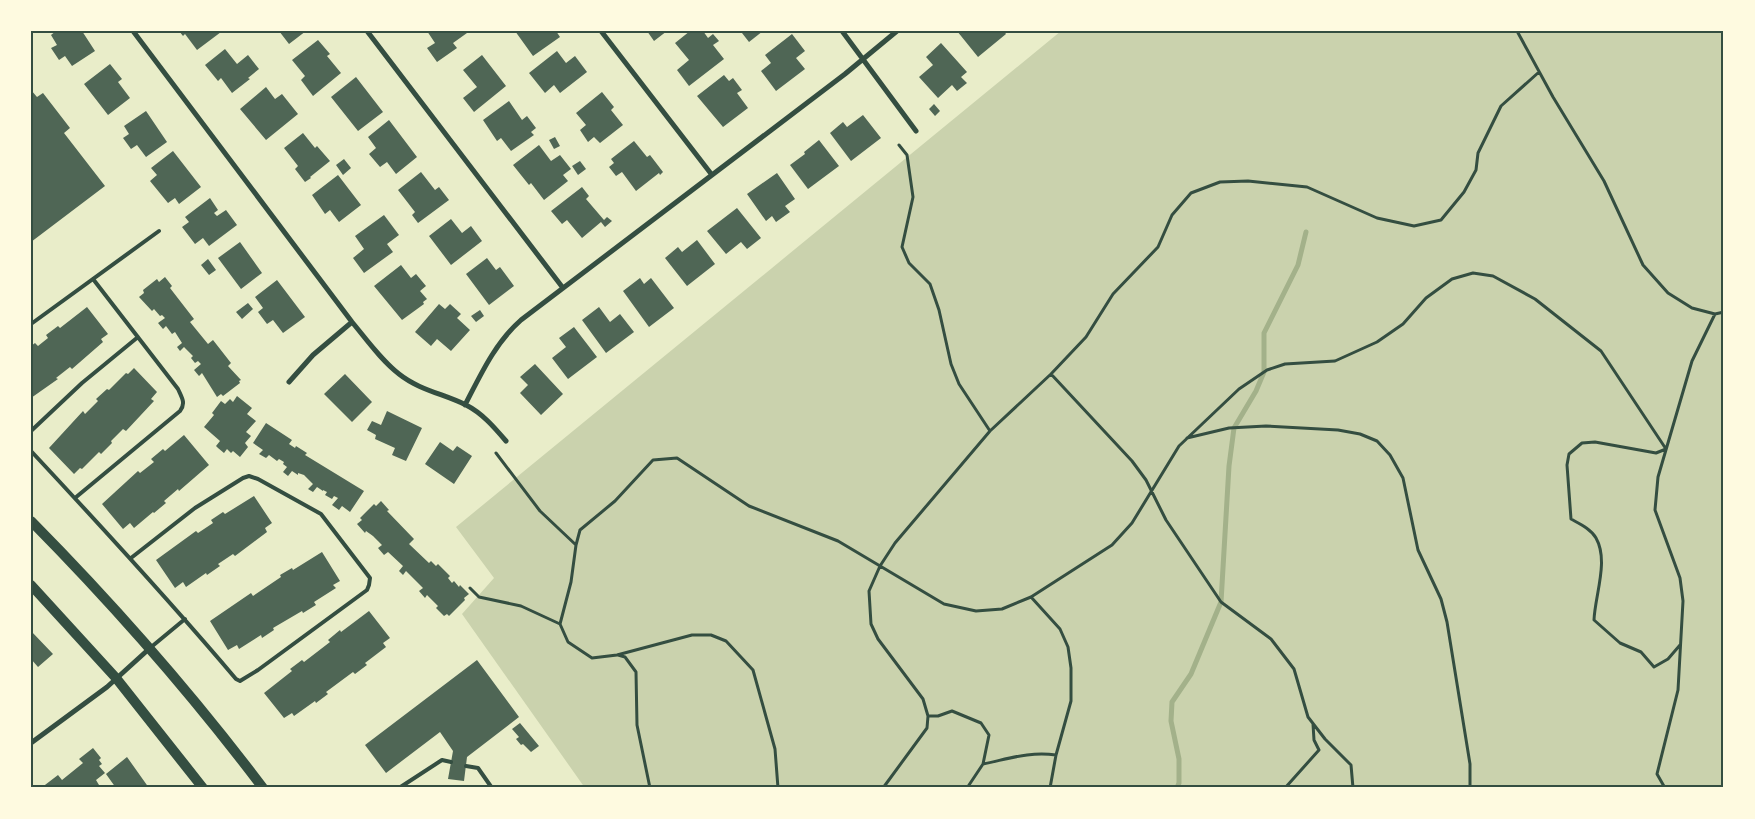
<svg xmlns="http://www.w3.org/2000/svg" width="1755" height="819" font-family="'Fira Sans Condensed',sans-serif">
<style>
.green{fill:#cad2ad}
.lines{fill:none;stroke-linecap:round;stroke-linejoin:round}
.stream{stroke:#a3b18a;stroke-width:5}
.building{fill:#4f6655}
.path{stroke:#344e41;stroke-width:3}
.service{stroke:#344e41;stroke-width:4}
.minor{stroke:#344e41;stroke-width:5}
.secondary{stroke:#344e41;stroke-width:10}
.neatline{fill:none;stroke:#344e41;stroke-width:2}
</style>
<rect width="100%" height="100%" fill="#e9edc9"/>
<!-- green -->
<path class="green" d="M1061,31H1724V788H585L462,614L494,578L456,527Z"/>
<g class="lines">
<!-- stream -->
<path class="stream" d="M1177,788L1179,783V759L1171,721L1172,702L1191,674L1221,602L1229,466L1234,428L1256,391L1264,372V333L1298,265L1306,232"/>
</g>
<!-- building -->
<path class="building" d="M56,31H82L95,51L72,66L65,56L59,60L51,48L57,45L51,35Z
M179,31H220L221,32L197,50L185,34L183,36Z
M279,31H306L289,44Z
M427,31H466L467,33L453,43L457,48L437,62L427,48L435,43Z
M515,31H556L560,37L533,56Z
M647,31H667L654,41Z
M690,31H703L708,38L713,34L719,41L713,45L724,59L689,86L677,70L689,60L675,43Z
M744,31H763L749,42L742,33Z
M957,31H1004L1006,34L978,57Z
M792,34L805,51L796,58L805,69L776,91L761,71L771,63L765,55Z
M318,40L330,54L327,56L341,73L313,96L301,80L305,76L292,60Z
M941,43L967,72L961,77L967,83L957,91L952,85L938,98L919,77L933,65L926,57Z
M225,49L237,64L248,55L259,69L248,78L250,79L232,93L221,78L218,81L205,65Z
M557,51L566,63L575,56L587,72L560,93L554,85L545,93L529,73Z
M482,55L506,86L474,112L463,98L477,87L463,70Z
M110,64L122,79L118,82L130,98L108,115L84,84Z
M724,75L729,81L733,78L742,90L737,93L748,108L723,127L697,96Z
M356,77L383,112L358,131L331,97Z
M266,87L275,99L282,94L298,114L266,140L240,109Z
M31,90L37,97L43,93L70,128L64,133L105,186L31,242Z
M602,92L614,107L611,110L623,125L600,143L594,137L588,142L580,130L586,125L576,113Z
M509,101L522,120L527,116L536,128L531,132L534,135L511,151L501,138L497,141L483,120Z
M934,104L940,111L935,116L929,109Z
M146,111L167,142L146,157L137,145L131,149L123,138L129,134L124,126Z
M863,115L881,138L851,161L830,133L843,122L847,127Z
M389,120L417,157L396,174L387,162L380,167L369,154L376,148L368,137Z
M303,133L315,148L317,146L330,161L310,177L311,178L305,182L295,169L298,166L284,148Z
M555,137L560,146L554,149L549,140Z
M819,140L839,166L808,189L790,165L805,154L804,152Z
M634,141L647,157L650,155L663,172L660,175L659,173L636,191L622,172L616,176L609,167L614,163L611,159Z
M539,145L551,161L560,155L571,169L563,175L568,181L544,200L531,183L529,185L513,165Z
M173,151L201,187L179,204L175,198L168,203L150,181L157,175L151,168Z
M344,159L351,168L343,175L336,165Z
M580,161L586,169L578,175L572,166Z
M421,172L435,190L439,187L449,200L418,223L412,215L415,212L398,190Z
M777,173L795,199L785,206L790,212L776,222L772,216L766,221L747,194Z
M338,175L361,205L339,222L330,210L325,214L312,195Z
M582,187L589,196L586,199L604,220L607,217L612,221L605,227L601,222L582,238L567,220L562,224L551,211Z
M210,198L218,210L214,213L217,216L226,210L237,225L209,246L203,238L195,244L182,227L189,222L185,217Z
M737,208L761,238L747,249L741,242L726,254L707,231Z
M384,215L399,235L387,244L393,252L364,273L353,258L364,249L355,236Z
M451,219L462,233L471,226L482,241L451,265L429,236Z
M697,240L715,264L687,286L665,258L678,247L682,252Z
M240,242L262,273L241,289L218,258Z
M487,258L496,270L500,267L514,286L489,305L466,274Z
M208,259L216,270L209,275L201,265Z
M401,265L411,278L416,274L426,286L420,291L427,299L423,302L424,304L402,320L374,286Z
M165,277L172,286L170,288L194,319L190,322L208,344L213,340L231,363L228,366L241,380L239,381L240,383L223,396L221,394L217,397L202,373L199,376L194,370L201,364L198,361L195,363L191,358L193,356L184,347L180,351L177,347L182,343L175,332L172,334L166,326L163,329L158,323L165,318L162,315L160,316L154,309L152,311L139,297L144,293L143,290L157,279L159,282Z
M640,278L644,284L651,278L674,308L649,327L623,291Z
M277,280L305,317L283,333L273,320L267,324L258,312L263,308L255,297Z
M248,303L253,309L242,319L236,312Z
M439,304L445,309L450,304L461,314L457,318L470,330L451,351L437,339L431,346L415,332Z
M87,307L108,334L101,339L103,342L72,369L70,367L56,378L58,379L31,398V346L35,343L38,346L48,338L46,335L58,326L60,328Z
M599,307L610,322L620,314L634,332L606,353L582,320Z
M480,310L484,316L476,322L471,316Z
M574,327L597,357L568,379L552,358L566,347L559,338Z
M535,364L563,394L541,415L520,393L528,385L520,377Z
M134,368L157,392L151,399L154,401L126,431L123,429L111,441L112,443L101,454L99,452L82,469L80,468L74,474L49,448L83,411L85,414L98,401L96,399L107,389L109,390L126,373L128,374Z
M345,374L372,402L352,422L324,394Z
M237,396L252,408L247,414L256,421L246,432L251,436L245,443L248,447L240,457L233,451L231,453L227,449L224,453L218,448L216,446L220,441L204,427L214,415L212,413L221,401L225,404L230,399L233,402Z
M387,411L422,428L406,461L392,455L395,448L375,439L376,435L367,430L372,421L381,425Z
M266,423L292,440L289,444L295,448L296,446L307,453L305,455L364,491L350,512L342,506L339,510L332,505L338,498L334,496L332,499L325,495L327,492L323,490V491L317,487L313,492L308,489L313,484L304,475L298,473V475L292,471L288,476L283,472L287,467L283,464L284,462L279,459L277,461L269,455L266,458L259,454L263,450L253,443Z
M184,435L209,465L179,491L178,489L164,501L166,503L154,513L153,512L134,528L130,523L123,529L102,504L138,471L140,473L154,462L151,459L163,449L165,451Z
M440,442L453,451L457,446L472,456L454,484L425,464Z
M254,496L272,523L265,528L267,532L235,556L233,554L218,564L220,566L207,575L206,573L186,587L183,582L175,588L156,560L196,531L198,533L213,523L211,520L223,512L225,514Z
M381,501L389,510L387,511L414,539L409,544L429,563L431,561L436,566L438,564L450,576L448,578L452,583L454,581L459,587L460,585L469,594L464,598L465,600L449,616L447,614L444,616L436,608L438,606L427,595L425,598L419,591L423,588L406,571L403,575L399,571L403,566L388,552L384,555L378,548L382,545L373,536L366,531L365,533L357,524L362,520L360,518L374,504L376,506Z
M322,552L340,581L333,585L336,588L314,602L316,605L303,613L302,611L273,628L274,630L262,638L261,635L239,649L237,645L228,650L210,621L251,593L253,596L281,577L280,575L292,568L293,570Z
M369,611L390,638L383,643L386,647L365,663L367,665L355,674L353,672L326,692L328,694L316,703L315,701L294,716L292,713L284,718L264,693L292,671L290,669L302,660L304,662L330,642L328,640L340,630L341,632Z
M31,631L53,654L38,667L31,659Z
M477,660L519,717L467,757L464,781L448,779L453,751L440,732L386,773L365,745Z
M520,723L539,746L531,752L523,744L521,745L516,739L519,737L512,729Z
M93,748L101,758L99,760L102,764L99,766L105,773L96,780L99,785L96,788H41L58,775L62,780L83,763L79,759Z
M127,757L149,788H116L106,774Z"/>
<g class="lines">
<!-- path -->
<path class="path" d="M1517,31L1553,97L1604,181L1643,265L1668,293L1692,308L1715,314L1724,312
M899,145L907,155L913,197L902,247L909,263L930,284L939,310L951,364L959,384L990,431
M1051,374L1132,461L1146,480L1166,520L1221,602L1271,639L1294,669L1308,717L1325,739L1351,765L1353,788
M1187,438L1229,428L1266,426L1338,430L1360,434L1377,441L1390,455L1403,478L1418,550L1441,599L1447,622L1470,764V788
M496,453L540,511L576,545L571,582L560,624L568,642L592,658L617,655L692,635H711L726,641L753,670L775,749L778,788
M576,545L580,530L615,501L653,460L677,458L749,506L838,541L944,604L976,611L1002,609L1031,597L1112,545L1132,523L1179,446L1239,389L1267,370L1285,364L1335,361L1377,342L1403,324L1426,298L1452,279L1473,273L1493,276L1535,299L1601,351L1666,449L1656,453L1595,442L1582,443L1569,454L1567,465L1571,519C1580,524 1591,529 1596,538C1609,561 1595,595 1594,620L1620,643L1641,652L1654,667L1668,659L1680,645
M470,588L479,597L521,606L560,624
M1031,597L1060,629L1068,647L1071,668V701L1056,755L1050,788
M618,655L625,657L636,672L637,725L650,788
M928,716H938L952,711L981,723L989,735L983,764L967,788
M983,764C1008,759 1030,751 1056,755
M883,788L927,728L928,716L923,699L878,639L871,624L869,591L880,566L895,543L990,431L1051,374L1086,337L1113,294L1158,247L1172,215L1191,193L1220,182L1248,181L1307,187L1377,218L1414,226L1441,220L1464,192L1476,170L1478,153L1501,106L1539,72
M1285,788L1319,750L1314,740L1313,724
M1665,788L1657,774L1678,690L1683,601L1680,578L1655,510L1658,477L1692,361L1715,314"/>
<!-- service -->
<path class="service" d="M31,324L159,231
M31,431L82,383L138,337
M31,451C101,526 170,601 236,679L240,681L258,670L367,590L369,585L370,578L321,514L258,479L249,476L243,478L195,508L131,558
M75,498L180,411C186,403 182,398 178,389L93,279
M150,648L185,619
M466,766L478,768L492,788
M399,788L442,760L451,762"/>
<!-- minor -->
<path class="minor" d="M133,31L352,322C367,340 381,360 399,374C419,390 444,394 466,405C482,413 494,427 506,441
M367,31L563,288
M601,31L712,175
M842,31L916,131
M289,382L313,355L352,322
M465,405C481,374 495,343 521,320L845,74L897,31
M31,743L107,687L150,648"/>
<!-- secondary -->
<path class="secondary" d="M31,521C114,605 192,694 263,788
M31,585L116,678L203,788"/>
</g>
<!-- border -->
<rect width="1755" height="819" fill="none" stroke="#fefae0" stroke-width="65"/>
<rect x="32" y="32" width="1690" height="754" class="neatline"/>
</svg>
